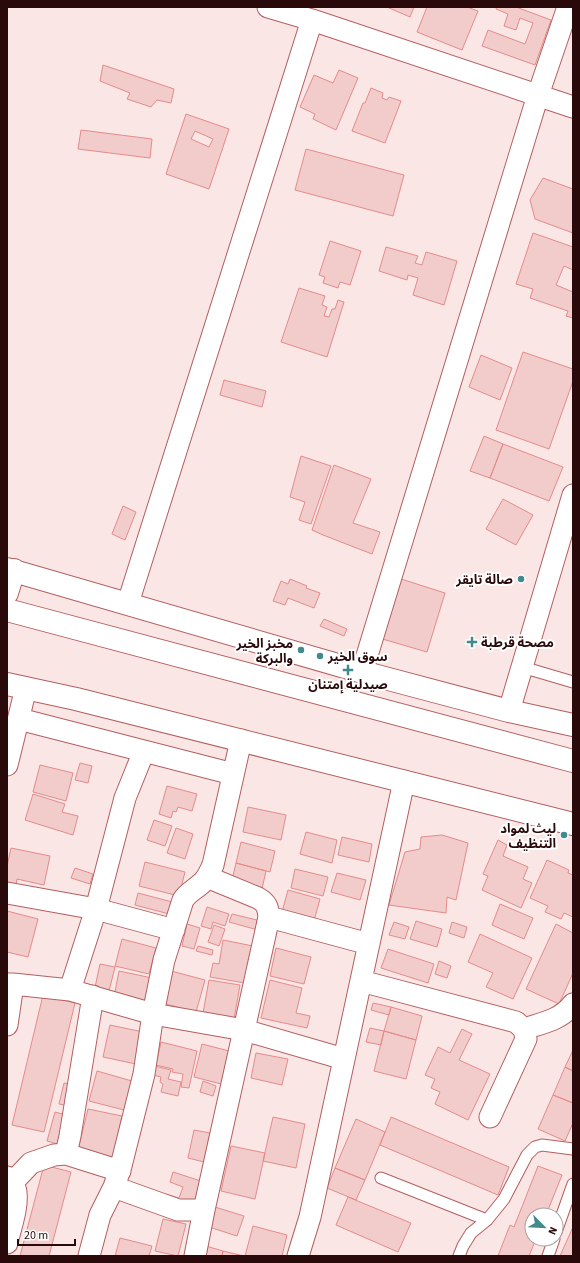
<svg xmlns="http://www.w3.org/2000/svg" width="580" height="1263" font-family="'Source Sans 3','Noto Sans Arabic',sans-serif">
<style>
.building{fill:#f2cccb;stroke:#e48b8b;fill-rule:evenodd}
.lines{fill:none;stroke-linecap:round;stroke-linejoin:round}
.service-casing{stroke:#b35f60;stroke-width:13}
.minor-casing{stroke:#b35f60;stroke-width:23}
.tertiary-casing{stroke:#b35f60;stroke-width:24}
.secondary-casing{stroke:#b35f60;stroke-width:24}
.service{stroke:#fff;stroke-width:11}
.minor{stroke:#fff;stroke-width:21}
.tertiary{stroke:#fff;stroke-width:22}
.secondary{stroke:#fff;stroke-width:22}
.poi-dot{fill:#428a8e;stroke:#fff;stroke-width:1.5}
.labels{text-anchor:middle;stroke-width:4;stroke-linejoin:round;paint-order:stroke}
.poi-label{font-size:13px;font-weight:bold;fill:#2a090b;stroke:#fff;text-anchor:end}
</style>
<rect width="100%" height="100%" fill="#fae6e5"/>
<!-- building -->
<path class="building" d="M387,7H414L410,17Z
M427,7H467L478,11L462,50L417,32Z
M497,7H516L551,20L535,65L482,46L488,30L525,44L533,23L520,18L516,30L504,26L508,14L496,9Z
M103,65L174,89L171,103L157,100L151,107L127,99L130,93L100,81Z
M339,70L358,78L336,130L313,119L315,114L300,107L314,75L333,83Z
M371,88L383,93L382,98L387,100L389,97L401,101L385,143L352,131L363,103H365Z
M186,114L229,129L209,189L166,174ZM195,131L213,139L209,147L191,139Z
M81,130L152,139L150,158L78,149Z
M306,149L404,175L393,216L295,190Z
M543,178L573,189V233L535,219L530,200Z
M533,233L573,247V270L564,266L556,285L573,292V318L566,316L568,311L530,298L533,289L516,284Z
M330,241L361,251L350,285L340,282L338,288L323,283L325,277L319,275Z
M386,247L418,256L415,263L422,265L426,252L457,261L444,305L413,295L418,278L408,275L407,280L379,271Z
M299,288L325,296L322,305L327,307L324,316L329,317L332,309H335L338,300L344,302L327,357L281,342Z
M523,352L573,369V381L549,449L496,430Z
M481,355L512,368L500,400L469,387Z
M224,380L266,391L262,407L220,395Z
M484,436L503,444L490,478L470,471Z
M503,444L563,467L549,501L490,478Z
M301,456L331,466L311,524L299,520L305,502L290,497Z
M334,465L371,479L353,523L380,532L372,554L323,535L312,530Z
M503,499L533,515L516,545L486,529Z
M123,506L136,512L125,540L112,534Z
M398,578L445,593L427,652L379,638Z
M290,579L307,586L306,588L320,593L314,608L288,598L285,605L273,601L281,581L288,584Z
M324,619L347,629L344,636L320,626Z
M80,763L92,766L88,783L75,780Z
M40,765L73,773L66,801L33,792Z
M167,786L197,794L192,811L178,807L176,812L173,811L171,818L159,814Z
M33,794L65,804L62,812L78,816L73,835L25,820Z
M248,807L286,815L281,840L243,832Z
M154,820L172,826L165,846L147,840Z
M176,828L193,834L185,859L167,853Z
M306,832L337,840L332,863L300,854Z
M442,835L468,843L456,900L447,897L446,913L389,905L405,852L420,849L421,837Z
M342,837L372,844L369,862L338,855Z
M498,840L507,845L503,856L528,867L523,879L532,883L521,908L482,890L488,876L483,874Z
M241,842L275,851L270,872L236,863Z
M11,848L50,856L44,885L17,879L16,885L7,883V866Z
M547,860L569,870L568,873L573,875V917L564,913L561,919L545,912L548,906L530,898Z
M145,862L185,872L179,896L139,886Z
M236,863L266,871L262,889L232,880Z
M75,868L93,874L90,884L71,878Z
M295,869L328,877L323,896L291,888Z
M337,873L366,880L360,900L331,892Z
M288,890L320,899L314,921L282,912Z
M138,893L176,903L173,915L135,905Z
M500,904L533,918L524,939L492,925Z
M207,907L229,914L225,926L213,922L211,929L201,926Z
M7,911L38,919L28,957L7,952Z
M232,914L261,921L258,930L229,922Z
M416,921L442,929L437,947L410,939Z
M394,922L409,927L405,939L389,935Z
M452,922L467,927L464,938L449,933Z
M187,924L200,928L194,949L182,946Z
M556,924L573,933V973L559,1004L526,989Z
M214,925L225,929L219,946L208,942Z
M480,934L532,958L513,999L486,987L493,973L468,962Z
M122,939L156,948L149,974L115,966Z
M223,940L258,947L251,984L210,977L213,963L219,964Z
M198,946L213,950L212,955L196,951Z
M276,948L311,957L304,984L270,976Z
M388,949L434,964L428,983L381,968Z
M439,961L451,966L447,978L435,974Z
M100,964L115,967L108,995L94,992Z
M119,971L152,978L146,1004L114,997Z
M171,971L205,980L196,1012L162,1003Z
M209,980L240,985L234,1019L203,1013Z
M270,980L302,988L296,1013L310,1016L307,1028L261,1018Z
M43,995L75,1003L44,1132L12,1125Z
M373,1003L391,1007L389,1015L371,1010Z
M391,1007L422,1016L416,1040L384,1031Z
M110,1025L143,1032L136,1064L103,1057Z
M370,1028L384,1031L381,1045L366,1042Z
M462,1029L472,1034L459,1060L490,1074L468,1120L435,1104L440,1092L431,1088L435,1079L425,1075L438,1047L450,1053Z
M384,1031L416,1040L406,1079L374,1071Z
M161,1042L197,1051L189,1088L181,1087L183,1074L172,1072L173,1069L156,1065Z
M202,1044L233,1052L225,1085L194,1077Z
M573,1050V1071L565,1067Z
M256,1053L288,1059L282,1085L251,1078Z
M155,1066L171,1070L168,1079L181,1082L178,1096L161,1092L163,1084L160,1082L161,1077L153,1075Z
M565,1067L573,1071V1103L553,1095Z
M97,1071L132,1081L124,1110L89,1101Z
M203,1081L216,1086L213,1096L200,1092Z
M64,1083L75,1085L70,1106L59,1104Z
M553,1095L573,1103V1123L565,1141L538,1129Z
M88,1109L122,1116L112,1162L77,1154Z
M55,1112L66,1115L57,1144L47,1141Z
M273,1117L305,1124L296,1168L263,1161Z
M391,1117L509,1167L498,1195L380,1145Z
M356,1119L385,1132L365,1180L335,1168Z
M194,1130L210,1133L204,1162L188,1158Z
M231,1146L265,1153L255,1199L221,1191Z
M44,1165L71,1172L49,1256H20Z
M538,1166L562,1175L546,1215H532V1239H536L529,1256H498L510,1225L514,1227Z
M335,1168L365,1180L356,1200L327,1188Z
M173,1172L201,1181L192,1209L164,1200L166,1194L179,1198L183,1187L170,1182Z
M348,1197L411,1223L398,1252L336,1225Z
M215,1207L244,1216L237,1236L209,1227Z
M163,1219L186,1224L178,1256L155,1251Z
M253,1226L287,1235L282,1256H245Z
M573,1227V1256H560Z
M120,1238L152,1246L149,1256H115Z
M206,1246L223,1251L222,1256H203Z
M223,1251L244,1256H222Z"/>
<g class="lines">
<defs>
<path id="service" d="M522,667L573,682
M381,1178L487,1220
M556,1232L573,1184
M459,1256L463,1246L471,1233L487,1220L504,1199L527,1155L535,1147L542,1145L573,1149
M548,1256L554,1239"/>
<path id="minor" d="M268,7L312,20L573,107
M128,603L312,20
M362,672L538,95L568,7
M509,711L573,495
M19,719L233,774
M7,765L26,688
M207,877L258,898C267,903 268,908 269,917L244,1030L344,1059
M7,893L96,909L174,930
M269,917L369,944
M361,981L516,1022L524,1029L526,1039L490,1117
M7,984H13L70,990L96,909L125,798L144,751
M70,990L153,1014L244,1030L204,1210L195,1256
M7,1025L13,984
M524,1029C542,1023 561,1020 573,1004
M66,1154L70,1136L93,996
M7,1177C11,1182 16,1187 16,1193C18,1208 10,1229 7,1243
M12,1183L31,1163L54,1155L66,1154L120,1171
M114,1187L178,1210H204
M89,1256L100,1215L114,1187L121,1166L144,1074L153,1014L164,960L183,900C188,892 196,889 203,882C208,877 210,871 213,865L241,740
M298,1256L310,1217L404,781"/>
<path id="tertiary" d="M7,684L76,699L573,824"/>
<path id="secondary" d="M7,569L362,672L509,711L573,725
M7,593L14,570
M7,610L573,761"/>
</defs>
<!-- service casing -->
<use href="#service" class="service-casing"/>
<!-- minor casing -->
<use href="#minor" class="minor-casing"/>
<!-- tertiary casing -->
<use href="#tertiary" class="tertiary-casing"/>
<!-- secondary casing -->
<use href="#secondary" class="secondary-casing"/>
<!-- service -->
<use href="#service" class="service"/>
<!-- minor -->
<use href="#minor" class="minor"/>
<!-- tertiary -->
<use href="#tertiary" class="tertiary"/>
<!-- secondary -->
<use href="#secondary" class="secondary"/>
</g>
<!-- markers -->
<g class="poi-dot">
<circle cx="521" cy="579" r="4"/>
<path d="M470 636h4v4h4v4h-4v4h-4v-4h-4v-4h4z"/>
<circle cx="301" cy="650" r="4"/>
<circle cx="320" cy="656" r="4"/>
<path d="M346 664h4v4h4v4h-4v4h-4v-4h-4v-4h4z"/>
<circle cx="564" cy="835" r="4"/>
</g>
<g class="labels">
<!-- poi labels -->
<g class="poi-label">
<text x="513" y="584">صالة تايقر</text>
<text x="481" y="647" text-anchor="start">مصحة قرطبة</text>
<text x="293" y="648">مخبز الخير<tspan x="293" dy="15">والبركة</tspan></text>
<text x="328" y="661" text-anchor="start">سوق الخير</text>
<text x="348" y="689" text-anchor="middle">صيدلية إمتنان</text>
<text x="556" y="833">ليث لمواد<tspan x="556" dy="15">التنظيف</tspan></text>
</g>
</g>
<!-- border -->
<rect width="580" height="1263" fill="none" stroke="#2a090b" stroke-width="16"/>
<!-- north arrow -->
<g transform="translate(544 1227) rotate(114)"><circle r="19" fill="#ffffff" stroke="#aa9d9d"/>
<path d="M0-3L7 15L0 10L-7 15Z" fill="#428a8e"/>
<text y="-6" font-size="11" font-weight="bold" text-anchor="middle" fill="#2a090b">N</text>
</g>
<!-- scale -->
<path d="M18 1239v6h57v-6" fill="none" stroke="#2a090b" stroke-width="2"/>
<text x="24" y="1239" font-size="12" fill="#2a090b" stroke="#ffffff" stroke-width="3" paint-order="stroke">20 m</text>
</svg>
